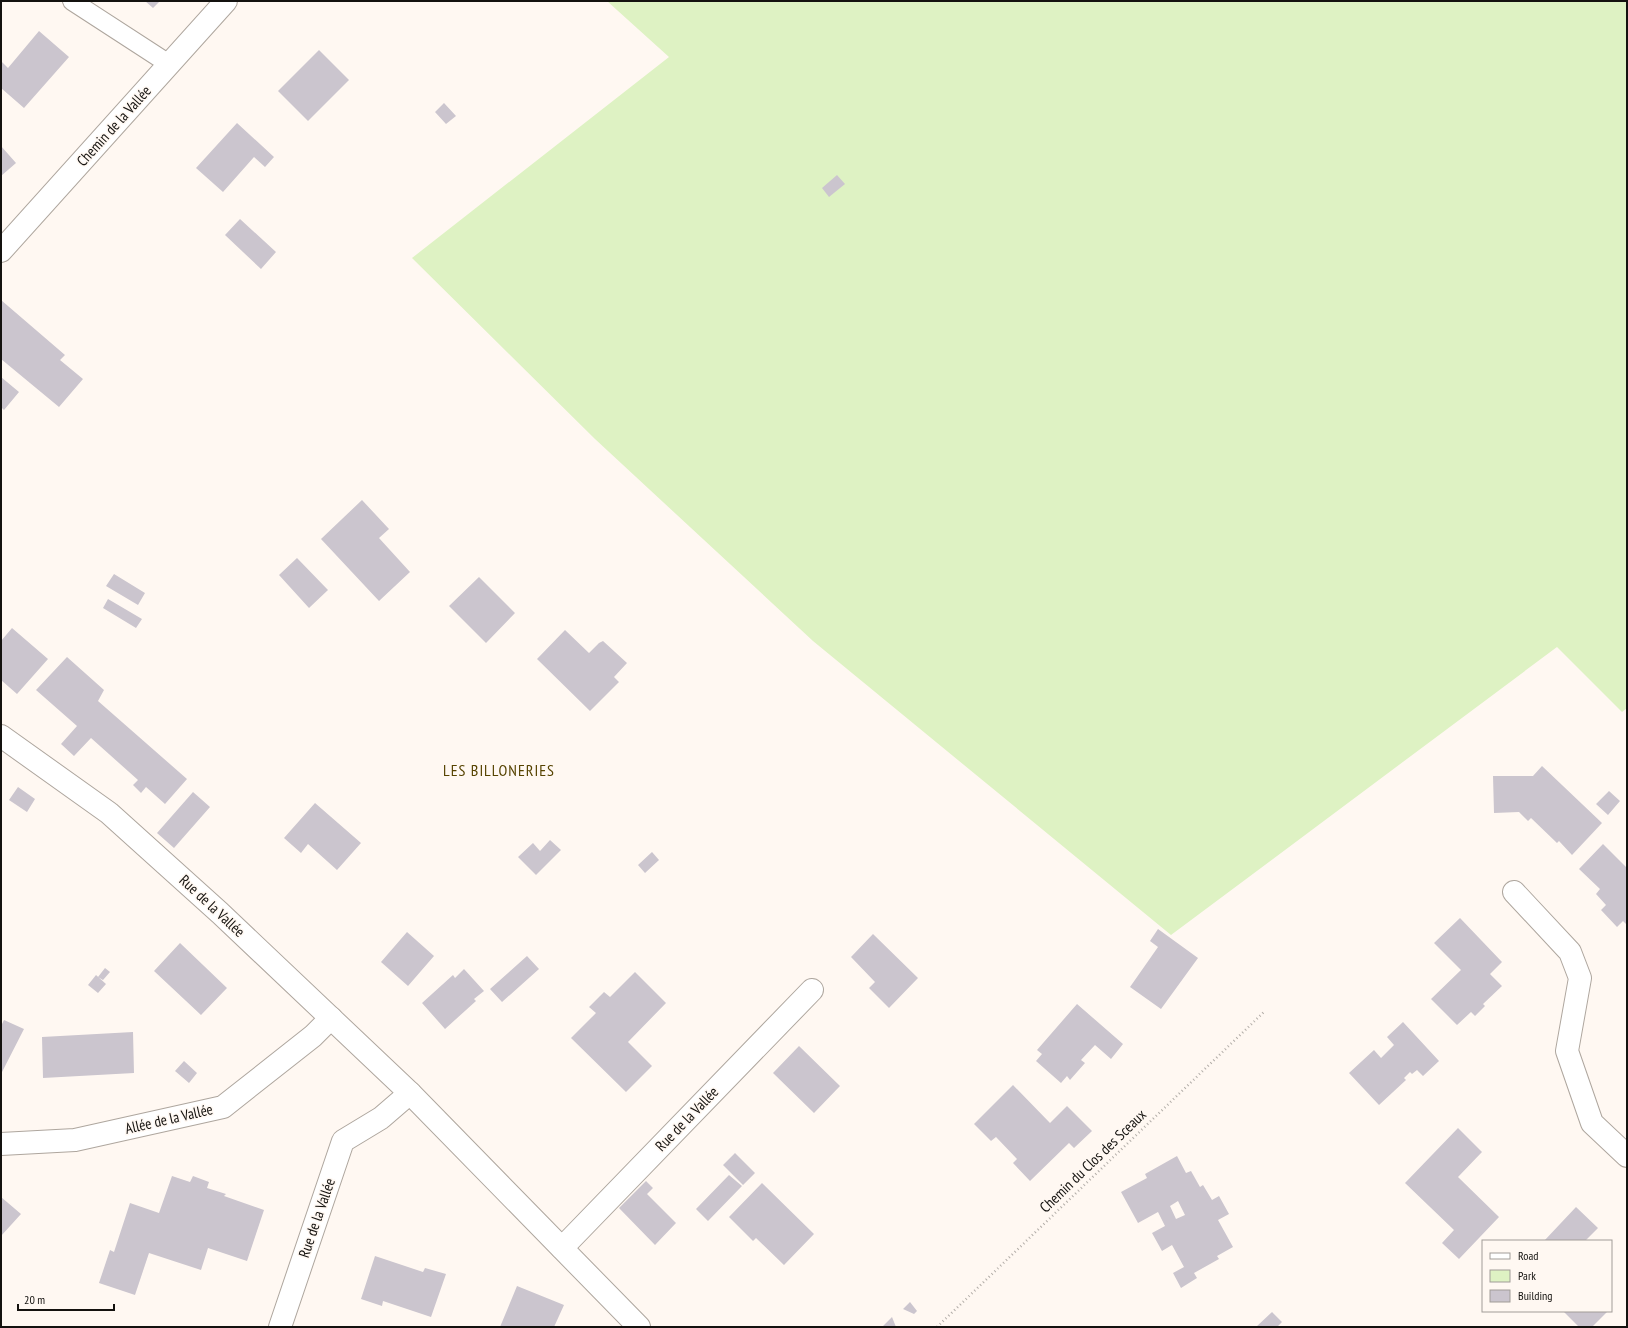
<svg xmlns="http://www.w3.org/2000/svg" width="1628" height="1328" font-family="'PT Sans Narrow',sans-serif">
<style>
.green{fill:#def2c3}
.building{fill:#cbc5ce;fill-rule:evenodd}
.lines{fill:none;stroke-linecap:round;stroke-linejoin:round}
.lane-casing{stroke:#aea69e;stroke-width:20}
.street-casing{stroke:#aea69e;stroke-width:24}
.secondary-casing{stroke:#aea69e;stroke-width:24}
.path{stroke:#b2ada8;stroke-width:2.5;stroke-dasharray:1 3;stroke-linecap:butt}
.lane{stroke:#fff;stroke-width:18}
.street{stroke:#fff;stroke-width:22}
.secondary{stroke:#fff;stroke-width:22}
.labels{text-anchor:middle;stroke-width:3;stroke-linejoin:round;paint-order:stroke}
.street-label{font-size:15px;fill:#14120f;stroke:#fff8f2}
.neighbourhood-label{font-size:16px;letter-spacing:1px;fill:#564300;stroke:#fff8f2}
</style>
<rect width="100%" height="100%" fill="#fff8f2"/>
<!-- green -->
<path class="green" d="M607,1H1627V708L1622,712L1557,647L1171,935L813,641L595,439L412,258L669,57Z"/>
<!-- building -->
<path class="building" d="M145,1H160L153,8Z
M39,31L69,57L24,108L1,88V61L8,68Z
M319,50L349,80L308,121L278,91Z
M444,103L456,116L446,124L435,112Z
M237,123L274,157L265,167L254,157L223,192L196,168Z
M1,146L16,163L1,176Z
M837,175L845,184L829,197L822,188Z
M240,219L276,252L261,269L225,235Z
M1,300L65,355L60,360L83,379L59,407L1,359Z
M1,377L19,392L4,410L1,407Z
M362,500L389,529L379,538L410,572L379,601L321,539Z
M297,558L328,590L309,608L279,575Z
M114,574L145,593L138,605L106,586Z
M479,577L515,613L486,643L449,606Z
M108,599L142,619L136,628L103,608Z
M12,628L48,659L17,694L1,680V641Z
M565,630L589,653L599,643L603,641L627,663L614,677L619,682L590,711L537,659Z
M67,657L104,690L98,701L187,779L165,804L146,787L141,793L133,785L138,780L91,738L74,756L61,744L77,726L36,690Z
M1542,766L1602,823L1572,855L1559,841L1557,843L1531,818L1528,821L1519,812L1494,813L1493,776H1533Z
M18,787L35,799L27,812L9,800Z
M1609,791L1620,801L1608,815L1596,804Z
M193,792L210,807L174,848L157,833Z
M315,803L361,843L337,870L308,844L301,853L284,838Z
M550,840L561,850L536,875L518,857L533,843L540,851Z
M1603,844L1627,868V925L1623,921L1617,927L1601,910L1606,905L1596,894L1600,889L1579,869Z
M652,852L659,860L645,873L638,865Z
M1460,918L1502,962L1490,974L1502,986L1483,1004L1485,1006L1475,1016L1471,1012L1457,1025L1431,999L1461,970L1434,943Z
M1158,929L1198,958L1161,1009L1130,987L1158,947L1150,941Z
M407,932L434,956L408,986L381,962Z
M873,934L918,978L889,1008L869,988L875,982L851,957Z
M180,943L227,988L201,1015L154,971Z
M527,956L539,969L502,1002L490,989Z
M105,968L110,972L103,980L98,977Z
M464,969L484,991L474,999L476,1001L445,1029L422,1003L453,975L455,978Z
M635,972L666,1003L628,1042L652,1066L626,1092L571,1038L596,1013L589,1007L604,992L610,997Z
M96,975L106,984L98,993L88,985Z
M1077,1004L1123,1044L1111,1059L1095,1045L1081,1060L1085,1063L1070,1080L1067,1076L1061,1083L1036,1061L1042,1054L1037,1050Z
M4,1020L24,1029L1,1074V1026Z
M1403,1022L1439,1061L1423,1076L1417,1070L1412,1074L1410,1072L1404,1078L1406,1080L1379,1105L1349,1073L1374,1050L1381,1058L1394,1045L1387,1037Z
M133,1032L134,1073L43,1078L42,1037Z
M799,1046L840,1086L814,1113L773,1073Z
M184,1061L197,1073L189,1083L175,1071Z
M1013,1085L1050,1123L1067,1106L1092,1131L1074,1148L1069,1143L1030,1181L1013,1163L1017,1159L996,1137L991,1141L974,1124Z
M1458,1128L1482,1152L1458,1177L1499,1217L1459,1259L1442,1243L1454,1230L1405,1183Z
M735,1153L755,1173L743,1185L723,1165Z
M1177,1156L1186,1173L1191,1171L1200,1187L1203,1185L1212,1200L1219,1196L1229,1214L1218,1220L1233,1247L1217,1256L1219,1259L1194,1273L1197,1278L1181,1288L1173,1273L1184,1267L1172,1245L1162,1251L1152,1233L1165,1226L1158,1212L1138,1223L1121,1192L1147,1178L1145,1174ZM1178,1201L1185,1215L1176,1219L1170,1206Z
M729,1175L742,1186L708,1221L696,1209Z
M172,1176L190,1182L193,1176L209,1182L207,1188L226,1194L224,1196L264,1210L247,1261L208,1248L201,1270L149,1253L135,1295L99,1283L110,1250L114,1252L130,1203L159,1213Z
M646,1181L653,1188L647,1194L676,1223L655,1245L619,1208Z
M762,1183L814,1234L784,1265L756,1238L753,1241L729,1217Z
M1,1197L21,1214L1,1236Z
M1576,1207L1598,1228L1585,1241H1544Z
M375,1256L423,1272L425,1268L446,1274L431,1317L383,1301L382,1306L361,1299Z
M517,1286L564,1305L554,1327H500Z
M910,1302L917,1311L914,1314L903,1309Z
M1563,1311H1608L1592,1327H1579Z
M1272,1312L1282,1322L1277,1327H1256Z
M892,1317L896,1327H882Z"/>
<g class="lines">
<defs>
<path id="lane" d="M72,1L169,64"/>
<path id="street" d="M1,251L226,1
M1514,892L1570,952L1580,978L1567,1051L1592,1123L1627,1156
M1,1144L75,1140L223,1107L313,1036L331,1018
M562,1248L812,990
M280,1327L343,1141L381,1118L410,1093"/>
<path id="secondary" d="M1,736L109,813L220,913L410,1093L639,1327"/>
</defs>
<!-- lane casing -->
<use href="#lane" class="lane-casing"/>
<!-- street casing -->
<use href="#street" class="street-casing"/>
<!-- secondary casing -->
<use href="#secondary" class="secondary-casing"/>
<!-- path -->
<path class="path" d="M937,1327L1265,1011"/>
<!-- lane -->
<use href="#lane" class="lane"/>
<!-- street -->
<use href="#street" class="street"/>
<!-- secondary -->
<use href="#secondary" class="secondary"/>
</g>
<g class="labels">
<!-- street labels -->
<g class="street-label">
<text transform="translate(114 126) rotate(-48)" y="5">Chemin de la Vallée</text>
<text transform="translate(212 906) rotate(43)" y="5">Rue de la Vallée</text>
<text transform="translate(169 1119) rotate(-13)" y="5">Allée de la Vallée</text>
<text transform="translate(687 1119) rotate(-46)" y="5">Rue de la Vallée</text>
<text transform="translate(1093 1161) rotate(-44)" y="5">Chemin du Clos des Sceaux</text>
<text transform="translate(317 1218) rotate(-71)" y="5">Rue de la Vallée</text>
</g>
<!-- neighbourhood labels -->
<g class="neighbourhood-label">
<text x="499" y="776">LES BILLONERIES</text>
</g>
</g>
<!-- border -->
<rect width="1628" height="1328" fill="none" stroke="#14120f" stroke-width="4"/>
<!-- legend -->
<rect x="1482" y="1240" width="130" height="72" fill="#fff8f2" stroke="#a19c97"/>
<rect x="1490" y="1253" width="20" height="6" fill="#ffffff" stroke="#a19c97"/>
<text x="1518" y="1260" font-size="12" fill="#14120f">Road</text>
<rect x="1490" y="1270" width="20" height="12" fill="#def2c3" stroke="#a19c97"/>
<text x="1518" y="1280" font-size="12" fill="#14120f">Park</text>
<rect x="1490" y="1290" width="20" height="12" fill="#cbc5ce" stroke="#a19c97"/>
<text x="1518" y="1300" font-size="12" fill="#14120f">Building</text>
<!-- scale -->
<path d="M18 1304v6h96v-6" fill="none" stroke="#14120f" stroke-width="2"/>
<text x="24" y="1304" font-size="12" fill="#14120f" stroke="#fff8f2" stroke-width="3" paint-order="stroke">20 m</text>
</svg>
